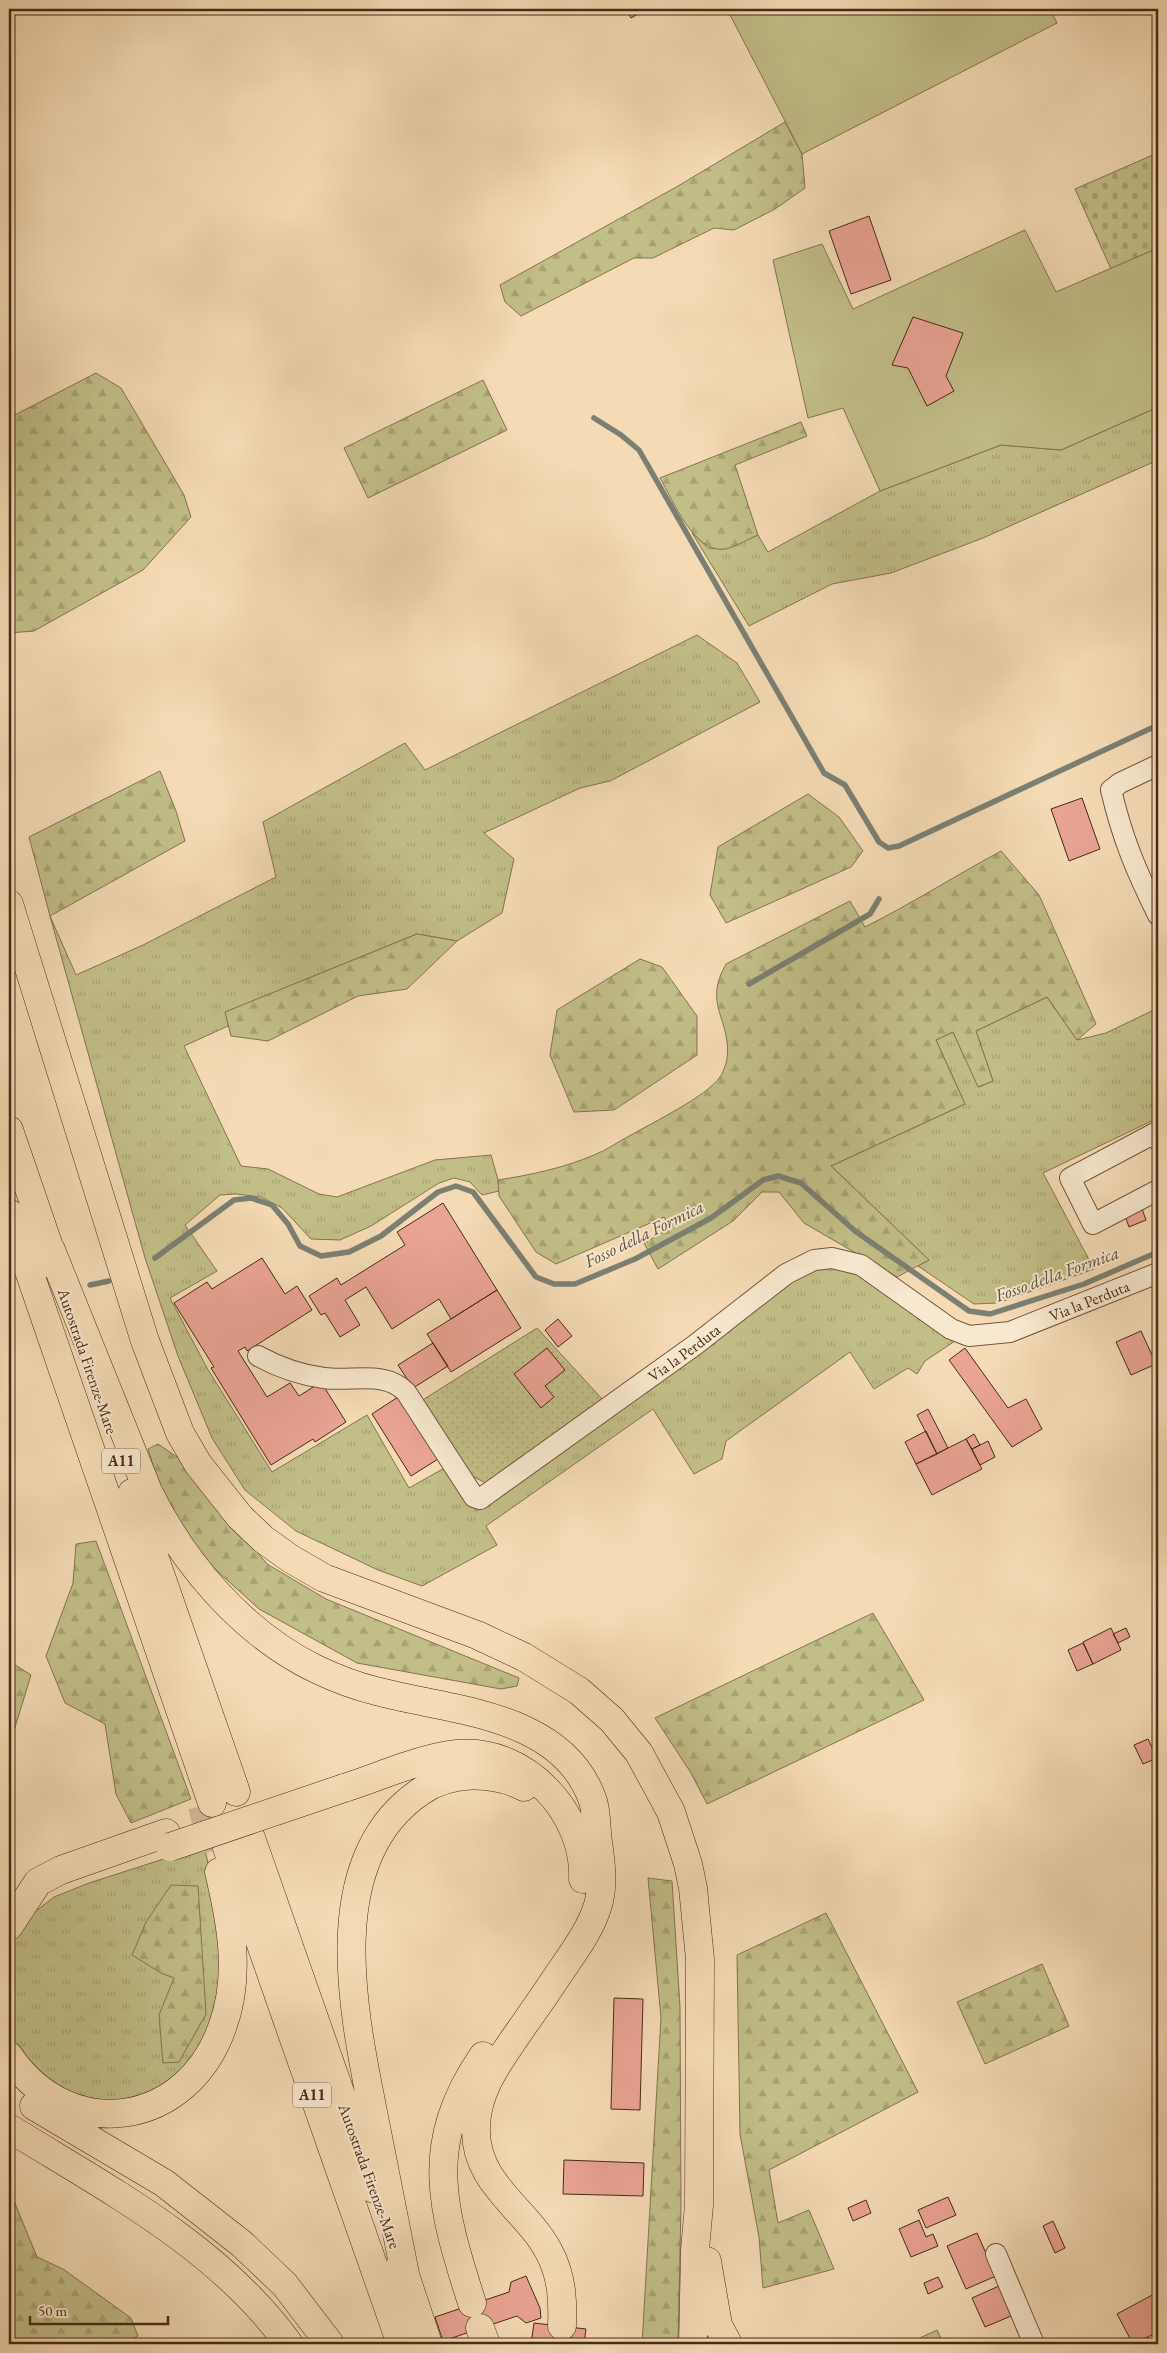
<svg xmlns="http://www.w3.org/2000/svg" width="1167" height="2353" font-family="'EB Garamond',serif">
<style>
.grass{fill:url(#grass-tufts);stroke:#85744e}
.forest{fill:url(#forest-firs);stroke:#85744e}
.cemetery{fill:url(#cemetery-stones);stroke:#85744e}
.park{fill:url(#park-dots);stroke:#85744e}
.pitch{fill:#c2be88;stroke:#85744e}
.lines{fill:none;stroke-linecap:round;stroke-linejoin:round}
.stream{stroke:#7b8073;stroke-width:5.5}
.building{fill:#eaa494;stroke:#482a14}
.motorway-tunnel{stroke:#d2b895;stroke-width:28;stroke-dasharray:28 14;stroke-linecap:butt}
.minor-casing{stroke:#73563c;stroke-width:22}
.primary-casing{stroke:#482a14;stroke-width:29}
.motorway-casing{stroke:#482a14;stroke-width:29}
.minor{stroke:#f8e8cf;stroke-width:20}
.primary{stroke:#f5dbb5;stroke-width:28}
.motorway{stroke:#f5dbb5;stroke-width:28}
.motorway-bridge-casing{stroke:#482a14;stroke-width:29;stroke-linecap:butt}
.motorway-bridge{stroke:#f5dbb5;stroke-width:28}
.labels{text-anchor:middle;stroke-width:4;stroke-linejoin:round;paint-order:stroke}
.shield{fill:#f8e8cf;stroke:#7d634c;stroke-width:1}
.shield-label{font-size:15px;font-weight:bold;fill:#482a14}
.street-label{font-size:16px;fill:#482a14;stroke:#f8e8cf}
.water-label{font-size:18px;font-style:italic;fill:#5d4e3c;stroke:#f8e8cf}
</style>
<defs>
<pattern id="grass-tufts" width="24" height="20" patternUnits="userSpaceOnUse" patternTransform="scale(1.25)"><rect width="24" height="20" fill="#c2be88"/><path d="M3 7l-1-3M5 7V3M7 7l1-3M15 17l-1-3M17 17v-4M19 17l1-3" fill="none" stroke="#a8a374"/></pattern>
<pattern id="forest-firs" width="22" height="20" patternUnits="userSpaceOnUse" patternTransform="scale(1.25)"><rect width="22" height="20" fill="#c2be88"/><path d="M5 1l3.5 6h-7zM16 11l3.5 6h-7z" fill="#a8a374"/></pattern>
<pattern id="cemetery-stones" width="16" height="16" patternUnits="userSpaceOnUse" patternTransform="scale(1.25)"><rect width="16" height="16" fill="#c2be88"/><path d="M2 7V4a2 2 0 0 1 4 0v3zM10 15v-3a2 2 0 0 1 4 0v3z" fill="#a8a374"/></pattern>
<pattern id="park-dots" width="8" height="8" patternUnits="userSpaceOnUse" patternTransform="scale(1.25)"><rect width="8" height="8" fill="#c2be88"/><path d="M2 2h.1M6 6h.1" fill="none" stroke="#a8a374" stroke-width="1.8" stroke-linecap="round"/></pattern>
</defs>
<rect width="100%" height="100%" fill="#f5dbb5"/>
<filter id="stains"><feTurbulence type="fractalNoise" baseFrequency=".004" numOctaves="4"/><feColorMatrix values="0 0 0 0 .2 0 0 0 0 .09 0 0 0 0 .02 0 0 0 .5 -.17"/></filter>
<radialGradient id="worn" r=".72"><stop offset=".6" stop-color="#630" stop-opacity="0"/><stop offset="1" stop-color="#630" stop-opacity=".3"/></radialGradient>
<!-- grass -->
<path class="grass" d="M1158,407V460L983,538L941,554L891,573L832,584L749,626L692,533L708,548L725,549L758,535L768,552L880,491L1001,445L1061,450Z
M697,635L737,663L760,702L610,781L580,788L484,833L514,859L502,913L457,941L417,934L226,1012L228,1026L184,1046L241,1166L268,1169L319,1194L337,1197L435,1160L491,1155L498,1180L499,1191L482,1195L470,1182L454,1178L439,1183L371,1226L340,1240L311,1239L282,1208L261,1197L236,1194L220,1195L185,1225L217,1271L170,1298L207,1368L272,1472L367,1415L409,1488L448,1466L476,1511L801,1274C812,1267 824,1263 838,1265C867,1271 928,1321 955,1341L925,1361L917,1374L908,1368L874,1389L850,1352L726,1441L722,1459L694,1474L653,1409L486,1526L497,1545L422,1586L378,1570L296,1531L245,1490L212,1438L178,1356L145,1258L50,916L76,975L143,945L276,877L263,822L405,743L425,770Z
M1047,997L1077,1040L1106,1033L1158,1008V1092L1151,1105L1158,1118L1043,1173L1094,1269L998,1303L974,1304L918,1266L929,1260L831,1166L965,1104L936,1040L953,1032L979,1087L993,1081L976,1031Z
M204,1846L223,1925L222,2004L190,2071L130,2105L61,2096L9,2045V1944L27,1918L54,1897L89,1883Z"/>
<!-- forest -->
<path class="forest" d="M785,122L802,154L805,188L775,209L734,230L714,228L653,258H634L521,316L505,302L500,285L678,186Z
M96,373L121,388L184,495L191,517L143,570L34,631L9,633V418Z
M483,380L507,430L368,498L344,448Z
M801,422L807,436L735,465L758,535C748,539 736,547 725,549C694,554 673,500 660,478Z
M160,771L176,811L185,841L50,916L29,837Z
M808,794L839,817L863,851L851,867L726,923L710,895L718,847Z
M1001,851L1039,895L1096,1024L1077,1040L1047,997L976,1031L993,1081L978,1087L953,1032L936,1040L965,1104L831,1166L929,1260L897,1277L804,1223L779,1192H762L733,1221L658,1269L644,1243L670,1228L664,1217L556,1264L536,1252L499,1196L498,1180C530,1175 564,1168 594,1155C607,1150 619,1141 631,1135C652,1123 707,1096 720,1077C723,1073 726,1064 727,1059C732,1019 702,1006 726,964L850,901L865,927C911,904 955,876 1001,851Z
M417,934L457,941L407,989L358,996L268,1041L231,1036L225,1012Z
M640,959L662,967L697,1016V1055L614,1110L574,1112L550,1055L557,1010Z
M158,1444L180,1459L267,1564L326,1599L519,1678L517,1686L501,1689L357,1663L259,1609L203,1558L163,1498L148,1449Z
M96,1541L191,1799L131,1823L116,1794L105,1724L65,1703L46,1656L73,1583L76,1544Z
M873,1613L924,1700L707,1804L691,1773L655,1718Z
M9,1661L31,1675L9,1747Z
M648,1878L672,1881L680,2007L681,2208L678,2344H642L661,2018Z
M171,1885L198,1886L206,2014L179,2062L163,2063L159,2015L174,1978L161,1973L132,1955L146,1922Z
M826,1913L918,2092L769,2170L778,2223L809,2210L834,2269L763,2288L759,2237L740,2134L737,1955Z
M1042,1964L1069,2026L985,2064L957,2002Z
M9,2193L14,2201L37,2257L63,2269L131,2318L138,2336L121,2344H9Z
M937,2330L944,2344H907Z"/>
<!-- cemetery -->
<path class="cemetery" d="M1155,154L1158,162V248L1111,269L1075,189Z"/>
<!-- park -->
<path class="park" d="M537,1328L604,1401L486,1483L472,1476L421,1401Z"/>
<!-- pitch -->
<path class="pitch" d="M727,9H1050L1057,23L802,154Z
M1025,230L1056,292L1158,248V407L1061,450L1001,445L880,491L843,408L808,418L773,260L822,244L853,309Z"/>
<g class="lines">
<!-- stream -->
<path class="stream" d="M594,418L621,435L639,450L824,773L845,785L879,842L888,848L899,846L1158,725
M749,984L870,914L879,899
M155,1258L234,1200L251,1198L272,1205L288,1224L300,1246L321,1256L349,1252L381,1236L438,1192L456,1186L473,1192L536,1277L554,1284H575L635,1259L711,1218L763,1180L778,1176L801,1183L855,1231L969,1311L990,1314L1084,1284L1158,1252
M90,1285L109,1281"/>
</g>
<!-- building -->
<path class="building" d="M626,9H647L631,18Z
M869,216L891,280L851,294L829,231Z
M913,317L963,333L946,376L954,391L927,406L908,368L892,365Z
M1082,798L1100,849L1069,861L1051,809Z
M443,1203L497,1290L451,1319L439,1299L392,1329L366,1287L345,1300L360,1325L340,1337L325,1313L321,1315L309,1296L337,1278L341,1285L405,1245L397,1232Z
M1142,1209L1146,1220L1129,1227L1125,1216Z
M262,1258L285,1294L297,1286L312,1310L247,1351L245,1347L238,1351L267,1397L290,1383L299,1396L321,1382L346,1422L315,1442L313,1439L271,1465L211,1368L214,1367L174,1303L207,1282L212,1289Z
M497,1290L521,1328L451,1372L427,1334Z
M558,1319L572,1336L558,1347L545,1330Z
M1141,1331L1156,1364L1131,1375L1116,1342Z
M433,1343L448,1366L413,1388L398,1365Z
M547,1348L565,1370L545,1386L554,1397L541,1408L514,1374Z
M965,1348L1008,1408L1026,1399L1042,1429L1012,1447L949,1360Z
M398,1397L438,1459L411,1476L372,1414Z
M928,1409L948,1448L937,1454L917,1415Z
M926,1431L937,1454L916,1464L905,1442Z
M974,1434L980,1445L972,1449L966,1439Z
M966,1439L982,1469L932,1495L916,1464Z
M988,1441L995,1457L980,1465L972,1449Z
M1111,1628L1121,1650L1093,1664L1083,1642Z
M1126,1628L1130,1637L1118,1643L1113,1634Z
M1083,1643L1093,1664L1077,1671L1068,1650Z
M1148,1739L1157,1758L1143,1764L1134,1745Z
M614,1998L643,1999L640,2110L611,2109Z
M564,2160L644,2163L643,2196L563,2194Z
M948,2197L956,2215L926,2228L918,2210Z
M866,2200L871,2213L853,2221L848,2208Z
M919,2220L926,2237L933,2234L938,2246L911,2257L899,2229Z
M1053,2221L1065,2248L1055,2253L1043,2226Z
M977,2233L996,2276L966,2289L947,2246Z
M526,2276L540,2308L541,2318L526,2323L517,2316L443,2341L435,2317L509,2292L511,2282Z
M938,2277L943,2287L928,2294L924,2283Z
M999,2286L1011,2316L985,2327L972,2298Z
M1154,2294L1158,2302V2332L1133,2344L1117,2314Z
M534,2323L586,2329L584,2344H531Z"/>
<g class="lines">
<!-- motorway-tunnel -->
<path class="motorway-tunnel" d="M202,1806L213,1851"/>
<defs>
<g id="minor">
<path d="M1158,765L1120,783L1111,790C1122,837 1136,871 1158,915"/>
<path d="M1158,1140L1155,1133L1070,1178L1093,1224L1158,1190"/>
<path id="s1" d="M258,1356C280,1368 300,1375 324,1378C353,1382 384,1370 406,1392L474,1497L480,1499L695,1345L786,1274L814,1260L832,1258L861,1265L951,1329L969,1336L1010,1332L1158,1273"/>
<path d="M996,2254L1034,2344"/>
</g>
<path id="primary" d="M9,904L145,1341L180,1433L198,1464L240,1517L263,1539L291,1559L324,1578L477,1635L524,1657L579,1691L612,1720L639,1753L671,1812L688,1864L693,1888L700,1959L699,2205L695,2250L693,2344
M9,2128C109,2190 219,2247 289,2344
M707,2261L718,2325L728,2344"/>
<path id="motorway" d="M9,1130L56,1267
M9,1213L212,1803
M51,1250L148,1491C183,1563 242,1633 316,1669C335,1678 355,1686 376,1691C450,1711 563,1713 593,1801C597,1814 596,1828 598,1842C601,1863 604,1884 598,1905C590,1931 573,1953 558,1975C543,1998 527,2020 512,2042C494,2068 477,2094 476,2126C473,2186 531,2210 552,2258C562,2280 563,2302 562,2326
M132,1493L236,1792
M344,1788C379,1777 420,1758 457,1754C525,1747 586,1814 583,1879
M251,1838L374,2189
M226,1845L401,2344
M9,1926L38,1882L61,1870L166,1833
M9,2056C70,2146 189,2127 223,2025C241,1975 231,1922 219,1872
M34,2106L164,2183L242,2244L285,2285L330,2344
M401,2263L428,2344
M406,2279C396,2228 386,2178 376,2127C356,2024 316,1863 420,1792C450,1771 492,1771 524,1787
M472,2303C442,2209 422,2145 483,2056
M480,2328L486,2344"/>
</defs>
<!-- minor casing -->
<use href="#minor" class="minor-casing"/>
<!-- primary casing -->
<use href="#primary" class="primary-casing"/>
<!-- motorway casing -->
<use href="#motorway" class="motorway-casing"/>
<!-- minor -->
<use href="#minor" class="minor"/>
<!-- primary -->
<use href="#primary" class="primary"/>
<!-- motorway -->
<use href="#motorway" class="motorway"/>
<defs>
<path id="motorway-bridge" d="M170,1847L344,1788"/>
</defs>
<!-- motorway-bridge casing -->
<use href="#motorway-bridge" class="motorway-bridge-casing"/>
<!-- motorway-bridge -->
<use href="#motorway-bridge" class="motorway-bridge"/>
</g>
<g class="labels">
<!-- shield labels -->
<g class="shield">
<rect x="102" y="1448.5" width="38" height="25" rx="4"/>
<rect x="293" y="2082.5" width="38" height="25" rx="4"/>
</g>
<g class="shield-label">
<text x="121" y="1466">A11</text>
<text x="312" y="2100">A11</text>
</g>
<!-- street labels -->
<g class="street-label">
<text dy="6" stroke="none"><textPath href="#s1" startOffset="1002">Via la Perduta</textPath></text>
<text dy="6" stroke="none"><textPath href="#s1" startOffset="538">Via la Perduta</textPath></text>
<text transform="translate(88 1361) rotate(71)" y="6">Autostrada Firenze-Mare</text>
<text transform="translate(370 2176) rotate(70)" y="6">Autostrada Firenze-Mare</text>
</g>
<!-- water labels -->
<g class="water-label">
<text transform="translate(644 1234) rotate(-26)" y="6">Fosso della Formica</text>
<text transform="translate(1057 1274) rotate(-20)" y="6">Fosso della Formica</text>
</g>
</g>
<!-- margin -->
<rect width="1167" height="2353" fill="none" stroke="#f5dbb5" stroke-width="30"/>
<rect x="10" y="10" width="1147" height="2333" fill="none" stroke="#482a14" stroke-width="2.5"/>
<rect x="15" y="15" width="1137" height="2323" fill="none" stroke="#482a14"/>
<!-- scale -->
<path d="M30 2316v8h138v-8" fill="none" stroke="#482a14" stroke-width="2.5"/>
<text x="38" y="2316" font-size="15" fill="#482a14" stroke="#f8e8cf" stroke-width="4" paint-order="stroke">50 m</text>
<rect width="100%" height="100%" filter="url(#stains)"/>
<rect width="100%" height="100%" fill="url(#worn)"/>
</svg>
